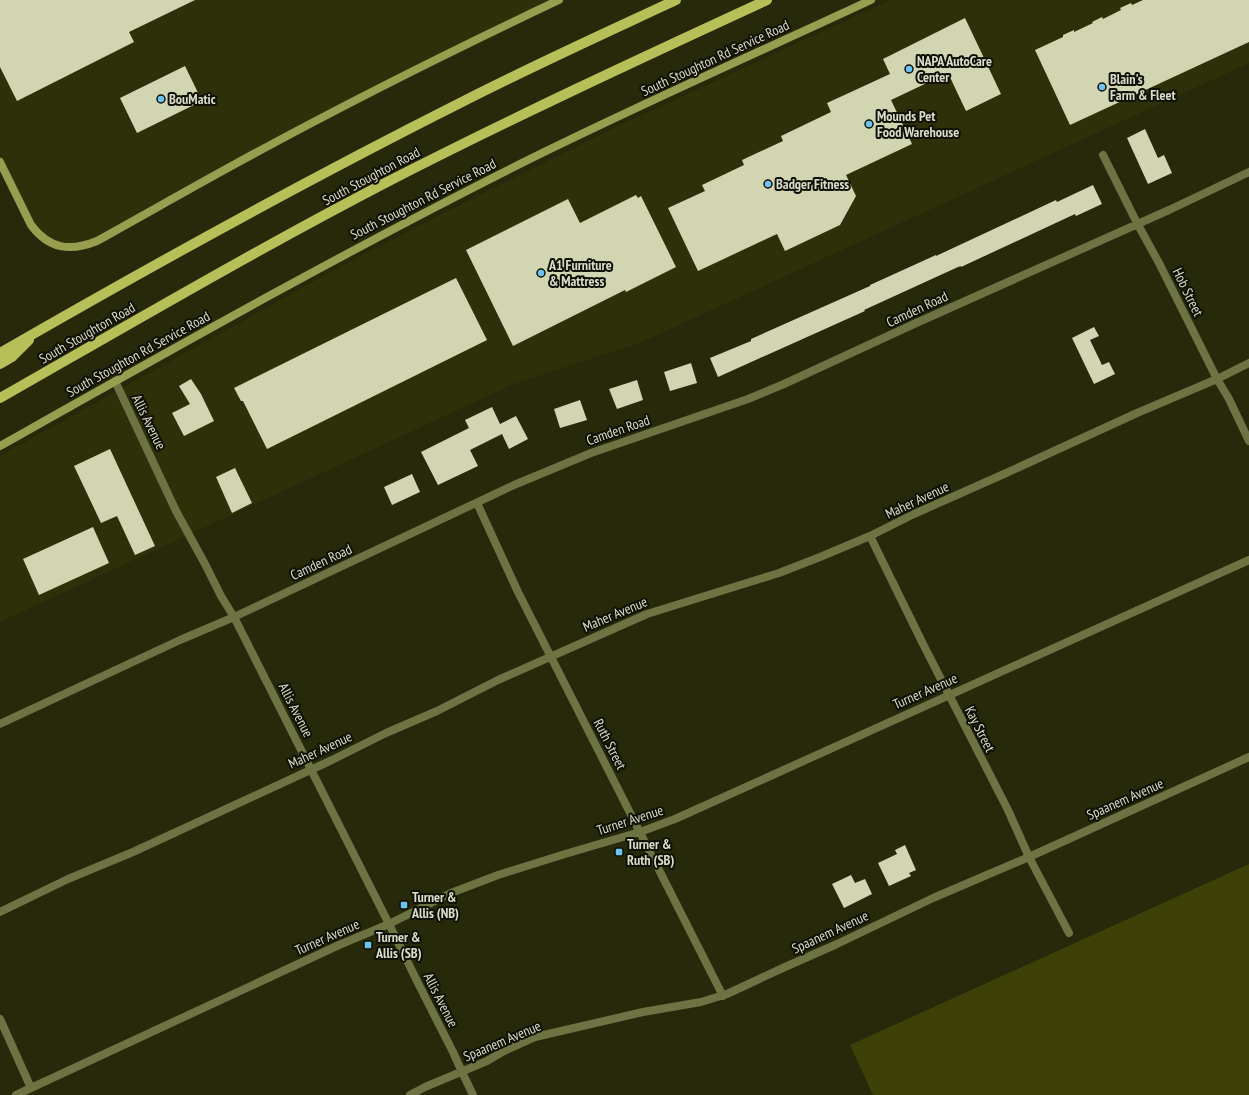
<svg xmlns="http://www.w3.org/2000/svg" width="1249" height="1095" font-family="'PT Sans Narrow',sans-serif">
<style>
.built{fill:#2d3009}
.green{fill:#3d4108}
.building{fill:#d1d5b2}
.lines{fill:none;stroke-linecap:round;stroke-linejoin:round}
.street{stroke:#6e7344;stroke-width:8}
.secondary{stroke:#979e50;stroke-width:8}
.primary{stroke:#b7bf58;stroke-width:10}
.poi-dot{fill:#6cc3f2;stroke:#101105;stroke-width:1.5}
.labels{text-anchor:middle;stroke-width:4;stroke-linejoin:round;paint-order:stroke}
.street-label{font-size:14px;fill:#dadccb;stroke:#101105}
.poi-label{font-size:14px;font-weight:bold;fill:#dadccb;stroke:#101105;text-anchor:start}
</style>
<rect width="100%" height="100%" fill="#27290b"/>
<!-- built -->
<path class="built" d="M0,0H559L478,38L78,247L43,238L0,162Z
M891,0H1249V63L642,342L514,384L0,622V456L343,265L523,173L616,127Z"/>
<!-- green -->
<path class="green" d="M1249,864V1095H873L850,1045Z"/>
<!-- building -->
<path class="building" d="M0,0H195L129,32L134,42L17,101L0,67Z
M1143,0H1249V42L1070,125L1035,50L1063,37V35L1074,30V32L1093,23L1092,22L1102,17L1103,19L1121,10L1120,8L1131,3L1132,5Z
M965,18L1001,94L966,111L948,73L891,100L912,144L846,175L856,196L840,225L785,251L777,234L698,271L668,208L705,191L702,185L744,165L742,160L783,141L781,136L831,112L827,103L890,74L883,59Z
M185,66L202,101L137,133L120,98Z
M1145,129L1158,158L1164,155L1172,173L1148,184L1127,138Z
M1093,185L1102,204L1076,216L1075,214L961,267V266L958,267L864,310L865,311L718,377L710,358L751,341V339L870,286V285L936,255V256L1056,200L1057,202Z
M636,195L638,198L641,196L676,267L626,292L625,290L513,346L466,250L568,199L580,223Z
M456,278L487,340L267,449L243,401H241L234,388Z
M1094,327L1099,336L1090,340L1102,365L1109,362L1115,374L1094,384L1072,338Z
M691,363L697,383L670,391L664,372Z
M191,379L201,394L214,421L184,436L172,413L190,404L179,386Z
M637,380L643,400L617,409L609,389Z
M580,400L587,420L560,428L554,409Z
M492,407L500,424L516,416L528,439L509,449L502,434L470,450L478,466L438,485L421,452L469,428L465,420Z
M110,449L155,546L135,555L117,516L101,523L74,466Z
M235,468L252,503L232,513L216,477Z
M412,474L420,492L392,505L384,487Z
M93,527L109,563L39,595L23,559Z
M905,845L916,870L909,873L911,876L889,886L878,863L897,854L895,850Z
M851,875L855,883L865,879L872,894L844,908L832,884Z"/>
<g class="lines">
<!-- street -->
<path class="street" d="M1103,155L1137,223L1159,263L1217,379L1229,399L1249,441
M115,381L176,511L205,564L221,596L234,617L389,924L419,985L453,1052L462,1072L473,1095
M477,503L518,592L723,996
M870,536L923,644L1008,810L1029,857L1069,933
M0,724L180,640L234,617L514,485L591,453L748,399L784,384L914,324L1169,210L1249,172
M0,912L68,879L133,852L332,760L386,733L437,711L498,680L647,614L779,573L820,557L870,536L914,514L1004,474L1137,413L1217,379L1249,363
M0,1019L31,1088
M16,1095L339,945L389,924L451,893L498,875L565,854L640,832L675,819L1249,560
M410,1095L425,1087L487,1061L504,1051L535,1037L643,1012L701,1002L727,994L785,967L837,944L933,898L1029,857L1249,757"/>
<!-- secondary -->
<path class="secondary" d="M0,162L31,225C49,249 70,252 97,241C144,215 191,188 237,163C343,105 451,51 559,0
M0,446C169,351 337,256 510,169C629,109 751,56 871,0"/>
<!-- primary -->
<path class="primary" d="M0,353C151,266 303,182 458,104C530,67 603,34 676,0
M0,364L12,357L29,340
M0,398C128,325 256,250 387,182C512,118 639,59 767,0"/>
</g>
<!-- markers -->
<g class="poi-dot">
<circle cx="909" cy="69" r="4"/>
<circle cx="1102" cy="87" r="4"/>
<circle cx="161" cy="99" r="4"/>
<circle cx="869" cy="124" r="4"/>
<circle cx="768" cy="184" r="4"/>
<circle cx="541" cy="273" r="4"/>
<rect x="615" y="848" width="8" height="8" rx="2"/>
<rect x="400" y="901" width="8" height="8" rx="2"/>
<rect x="364" y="941" width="8" height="8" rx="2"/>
</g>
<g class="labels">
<!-- street labels -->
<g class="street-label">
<text transform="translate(715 58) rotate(-25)" y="5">South Stoughton Rd Service Road</text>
<text transform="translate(371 176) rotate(-28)" y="5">South Stoughton Road</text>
<text transform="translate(423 199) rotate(-27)" y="5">South Stoughton Rd Service Road</text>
<text transform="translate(1188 292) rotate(64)" y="5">Hob Street</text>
<text transform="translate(917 309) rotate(-25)" y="5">Camden Road</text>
<text transform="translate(87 333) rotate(-30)" y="5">South Stoughton Road</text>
<text transform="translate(138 354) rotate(-29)" y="5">South Stoughton Rd Service Road</text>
<text transform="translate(149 422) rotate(64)" y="5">Allis Avenue</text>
<text transform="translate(618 430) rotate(-19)" y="5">Camden Road</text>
<text transform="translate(917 500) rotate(-25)" y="5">Maher Avenue</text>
<text transform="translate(321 562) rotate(-25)" y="5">Camden Road</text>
<text transform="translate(615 614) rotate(-23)" y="5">Maher Avenue</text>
<text transform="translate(925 691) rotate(-24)" y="5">Turner Avenue</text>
<text transform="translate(296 710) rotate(63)" y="5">Allis Avenue</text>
<text transform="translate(980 729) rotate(63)" y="5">Kay Street</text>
<text transform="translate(610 744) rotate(63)" y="5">Ruth Street</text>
<text transform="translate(320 750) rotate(-25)" y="5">Maher Avenue</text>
<text transform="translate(1125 799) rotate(-24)" y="5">Spaanem Avenue</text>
<text transform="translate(630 820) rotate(-18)" y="5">Turner Avenue</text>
<text transform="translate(830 932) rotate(-25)" y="5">Spaanem Avenue</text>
<text transform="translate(327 937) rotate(-24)" y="5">Turner Avenue</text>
<text transform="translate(441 1000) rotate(63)" y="5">Allis Avenue</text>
<text transform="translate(502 1041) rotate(-23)" y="5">Spaanem Avenue</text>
</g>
<!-- poi labels -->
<g class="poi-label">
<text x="917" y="66">NAPA AutoCare<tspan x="917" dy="16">Center</tspan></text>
<text x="1110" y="84">Blain's<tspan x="1110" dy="16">Farm &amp; Fleet</tspan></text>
<text x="169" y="104">BouMatic</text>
<text x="877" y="121">Mounds Pet<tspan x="877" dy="16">Food Warehouse</tspan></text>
<text x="776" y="189">Badger Fitness</text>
<text x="549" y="270">A1 Furniture<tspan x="549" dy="16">&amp; Mattress</tspan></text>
<text x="627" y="849">Turner &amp;<tspan x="627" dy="16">Ruth (SB)</tspan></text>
<text x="412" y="902">Turner &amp;<tspan x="412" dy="16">Allis (NB)</tspan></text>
<text x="376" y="942">Turner &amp;<tspan x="376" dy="16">Allis (SB)</tspan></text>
</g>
</g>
</svg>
